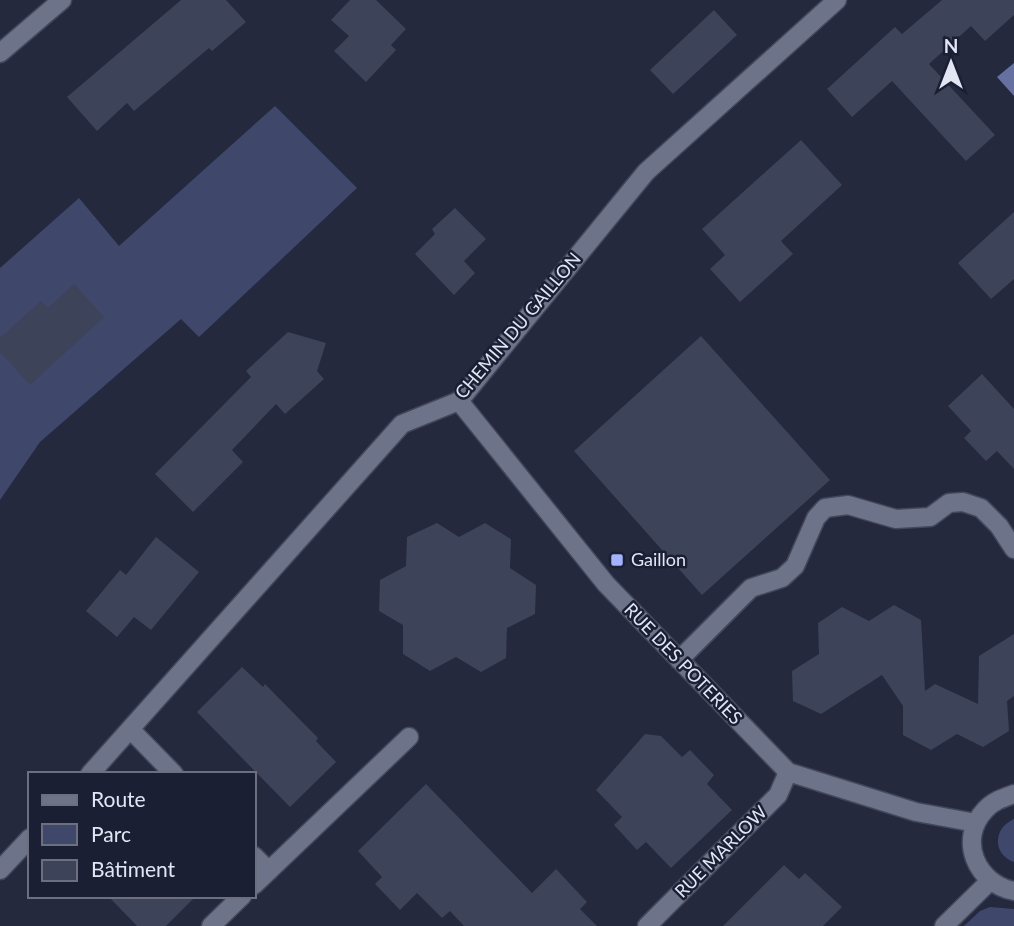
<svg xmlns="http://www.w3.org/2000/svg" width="1014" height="926" font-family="Lato,sans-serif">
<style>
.green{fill:#3f476b}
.water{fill:#6671a2}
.building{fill:#3d4359}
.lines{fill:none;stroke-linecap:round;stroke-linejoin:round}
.minor-casing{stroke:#42475b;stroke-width:21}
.minor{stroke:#6d7389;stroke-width:18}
.poi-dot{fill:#a2b2fd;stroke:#1b1f33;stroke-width:2.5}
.labels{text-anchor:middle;stroke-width:5;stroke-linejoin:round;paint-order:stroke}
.street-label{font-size:18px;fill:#e2e6f4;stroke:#1b1f33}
.poi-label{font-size:18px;fill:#e2e6f4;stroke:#1b1f33;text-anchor:start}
</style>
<rect width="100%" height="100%" fill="#24293e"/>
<!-- green -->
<path class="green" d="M275,106L357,188L199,337L181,319L40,442L0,500V268L79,198L119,246Z
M1014,819V862C992,854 993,828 1014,819Z
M990,907L1014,909V926H964L980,911Z"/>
<!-- water -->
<path class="water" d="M1014,63V96L997,77Z"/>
<!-- building -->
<path class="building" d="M181,0H226L246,22L212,51L209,48L134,111L127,103L97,131L67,97Z
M350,0H376L406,29L391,45L396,50L366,82L334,51L349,36L331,20Z
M942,0H1014V15L985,41L971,26L929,64L995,135L966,161L892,81L852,117L827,89L895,27L902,34Z
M714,10L737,35L673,94L650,70Z
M801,140L842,185L781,241L793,254L740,302L710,269L725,255L702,229Z
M455,208L486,239L464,261L475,273L454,295L415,254L435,234L432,229Z
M1014,212V279L991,299L958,263Z
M74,284L104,317L30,385L0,352V338L41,301L48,308Z
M288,332L326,343L317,371L324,379L285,414L276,404L232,450L243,462L193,512L155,474L251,377L246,371Z
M701,336L830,480L702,595L574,451Z
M982,374L1014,409V469L997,451L986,461L964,438L971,431L948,406Z
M437,523L459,537L485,523L511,539L510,568L536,585L535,614L507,628L506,658L481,672L456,657L430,671L403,654V625L379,611L380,580L406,566L407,537Z
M156,537L199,572L151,630L134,617L117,637L86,611L120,570L126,575Z
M894,605L921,620L925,691L935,684L978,704L979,656L1014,634V696L1007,701L1009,731L983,747L957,734L931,750L903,735V706L882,675L821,714L793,701L792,671L819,654L818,623L842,607L869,621Z
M242,667L263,687L265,684L318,738L316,741L336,762L290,807L197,712Z
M645,734L661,736L682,757L690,750L714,775L707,784L732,810L671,868L646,842L637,850L614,825L622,817L596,790Z
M426,784L532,893L556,869L587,902L580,909L597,926H464L450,911L442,918L417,893L400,910L375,884L382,877L358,851Z
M784,865L799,879L805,873L842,907L823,926H723Z
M108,896H196L166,926H137Z"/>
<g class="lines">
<defs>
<path id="minor" d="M0,53L62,0
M459,401L606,584L788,772L916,812L976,823
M679,660L751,588L782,578L795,566L816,518L825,508L848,505L896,519L930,517L949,503L963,502L981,508L999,526L1014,549
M131,730L174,774
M90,774L402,424L459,401L646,172L837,0
M1014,794C1003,798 993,801 985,810C957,840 977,884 1014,891
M254,856L269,871
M0,870L30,838
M254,885L409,737
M211,926L242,896
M647,926L778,795L788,772
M944,926L990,881"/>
</defs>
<!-- minor casing -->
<use href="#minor" class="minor-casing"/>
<!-- minor -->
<use href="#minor" class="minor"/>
</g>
<!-- markers -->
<rect class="poi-dot" x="610" y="553" width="14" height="14" rx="3.5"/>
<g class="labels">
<!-- street labels -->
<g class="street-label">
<text transform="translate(518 326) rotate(-50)" y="6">CHEMIN DU GAILLON</text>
<text transform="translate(683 664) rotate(46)" y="6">RUE DES POTERIES</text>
<text transform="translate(721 852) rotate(-45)" y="6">RUE MARLOW</text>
</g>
<!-- poi labels -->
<g class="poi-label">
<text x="631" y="566">Gaillon</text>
</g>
</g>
<!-- legend -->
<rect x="28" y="772" width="228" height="126" fill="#1b1f33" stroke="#6b6f80" stroke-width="2"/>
<rect x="42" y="795" width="35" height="10" fill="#6d7389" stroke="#6b6f80" stroke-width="2"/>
<text x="91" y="807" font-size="21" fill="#e2e6f4">Route</text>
<rect x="42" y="824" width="35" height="21" fill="#3f476b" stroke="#6b6f80" stroke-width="2"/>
<text x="91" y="842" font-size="21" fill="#e2e6f4">Parc</text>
<rect x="42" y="860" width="35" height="21" fill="#3d4359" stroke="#6b6f80" stroke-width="2"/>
<text x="91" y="877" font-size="21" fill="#e2e6f4">Bâtiment</text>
<!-- north arrow -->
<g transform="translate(951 63)" stroke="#1b1f33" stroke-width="5" paint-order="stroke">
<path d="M0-5L12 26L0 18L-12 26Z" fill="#e2e6f4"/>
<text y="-10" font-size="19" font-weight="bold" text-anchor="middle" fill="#e2e6f4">N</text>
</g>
</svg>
